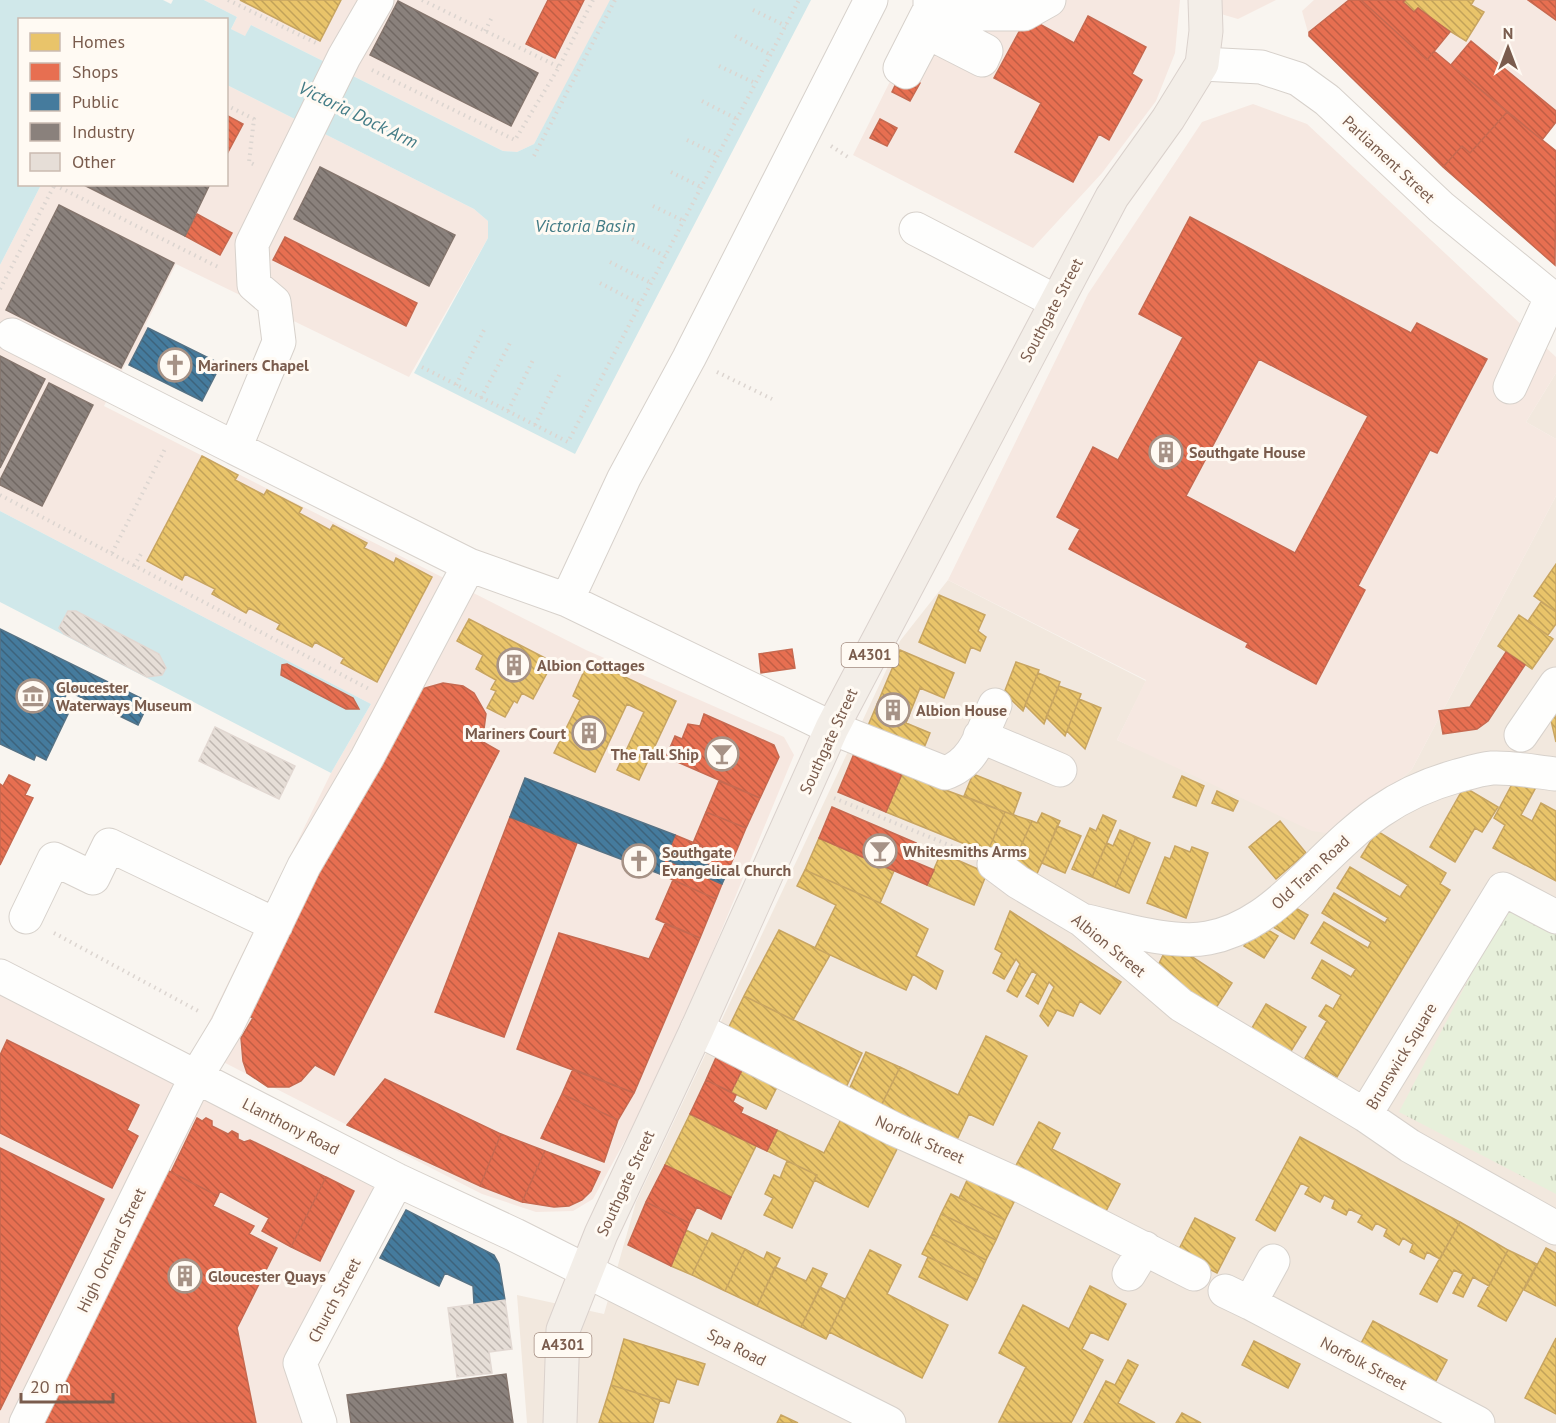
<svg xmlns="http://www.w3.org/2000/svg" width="1556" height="1423" font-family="'PT Sans',sans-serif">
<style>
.residential{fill:#f2e8de}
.commercial{fill:#f6e8e1}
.grass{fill:url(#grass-tufts)}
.water{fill:#d0e8ea}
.homes{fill:url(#homes-back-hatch);stroke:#c8a561;stroke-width:1.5}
.shops{fill:url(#shops-back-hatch);stroke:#c66950;stroke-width:1.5;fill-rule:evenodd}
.public{fill:url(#public-back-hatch);stroke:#557285;stroke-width:1.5}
.industry{fill:url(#industry-back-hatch);stroke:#85766e;stroke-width:1.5}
.building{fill:url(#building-back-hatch);stroke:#e2d8d2;stroke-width:1.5}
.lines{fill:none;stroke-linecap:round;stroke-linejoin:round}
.minor-casing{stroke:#d7d1cb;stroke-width:35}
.major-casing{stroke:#dad1cc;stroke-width:35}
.path{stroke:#dcd5d0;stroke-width:4;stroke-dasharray:1.5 4.5;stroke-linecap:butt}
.minor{stroke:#fefefd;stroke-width:33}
.major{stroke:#f3eee8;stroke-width:33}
.labels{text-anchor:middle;stroke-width:6;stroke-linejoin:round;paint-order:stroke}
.shield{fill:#fffaf3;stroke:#a28b7f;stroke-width:1.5}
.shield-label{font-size:15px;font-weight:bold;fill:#7a5c4d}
.street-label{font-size:16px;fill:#7a5c4d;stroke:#fffaf3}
.poi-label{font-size:16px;font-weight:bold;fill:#7a5c4d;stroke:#fffaf3;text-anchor:start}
.water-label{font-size:18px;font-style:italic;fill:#437c86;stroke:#fffaf3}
</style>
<defs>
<pattern id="grass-tufts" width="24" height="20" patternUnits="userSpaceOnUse" patternTransform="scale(1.5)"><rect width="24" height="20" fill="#e7f0db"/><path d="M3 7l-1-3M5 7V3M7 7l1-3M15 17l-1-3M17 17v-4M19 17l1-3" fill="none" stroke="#c0c6b4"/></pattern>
<pattern id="homes-back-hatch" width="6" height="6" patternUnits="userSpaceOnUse" patternTransform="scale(1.5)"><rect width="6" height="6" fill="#e9c46a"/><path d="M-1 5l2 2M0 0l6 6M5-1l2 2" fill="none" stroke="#c2a259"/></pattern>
<pattern id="shops-back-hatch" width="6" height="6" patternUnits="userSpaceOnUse" patternTransform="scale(1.5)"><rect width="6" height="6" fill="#e76f51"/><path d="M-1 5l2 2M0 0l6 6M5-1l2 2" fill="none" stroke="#c05e45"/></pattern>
<pattern id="public-back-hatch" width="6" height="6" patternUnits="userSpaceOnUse" patternTransform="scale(1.5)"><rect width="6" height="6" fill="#457b9d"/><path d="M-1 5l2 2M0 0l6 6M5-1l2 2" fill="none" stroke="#3d637c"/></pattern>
<pattern id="industry-back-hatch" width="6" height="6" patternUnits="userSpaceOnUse" patternTransform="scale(1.5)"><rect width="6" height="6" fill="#8a817c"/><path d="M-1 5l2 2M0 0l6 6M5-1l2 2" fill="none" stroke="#716863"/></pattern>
<pattern id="building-back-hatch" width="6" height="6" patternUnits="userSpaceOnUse" patternTransform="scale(1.5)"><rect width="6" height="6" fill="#e6ded7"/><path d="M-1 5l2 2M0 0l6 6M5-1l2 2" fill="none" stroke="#bfb7b1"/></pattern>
</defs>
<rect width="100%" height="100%" fill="#f9f5f0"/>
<!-- residential -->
<path class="residential" d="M1556,373V439L1526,422Z
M1556,496V1423H527L517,1295L604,1314L636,1202L900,641L948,580L1146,681L1117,740L1333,834L1373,796L1397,783L1412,769Z"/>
<!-- commercial -->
<path class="commercial" d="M204,0H612L534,144L517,152L503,151L251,25L245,37L231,29L237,17Z
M931,0H1180L1175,53L1156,101L1102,173L1033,248L853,155Z
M1220,0H1276L1238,19L1221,14Z
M1314,0H1556V122L1542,140L1556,151L1555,265L1443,167L1309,36L1302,11Z
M227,85L474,209L488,221V238L409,377L176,264L145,326L221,364L202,401L126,363L104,406L586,650L784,737L794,755L664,1069L593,1199L573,1211L536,1212L482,1194L196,1048L331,773L371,704L0,511V265L41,185L226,184Z
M1253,104L1307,124L1556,357V373L1526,422L1556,439V496L1412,769L1397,783L1373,796L1333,834L1312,831L1117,740L1146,680L948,580L1088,294L1202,122Z
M0,993L397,1180L300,1363L313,1423H0Z"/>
<!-- grass -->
<path class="grass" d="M1506,908L1556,934V1194L1399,1112Z"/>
<!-- water -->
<path class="water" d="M0,0H163L171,4L173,0H204L237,17L231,29L245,36L251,25L503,151L517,152L534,144L610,0H811L575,454L414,373L488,238V221L474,209L227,85L226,20H20V184L41,185L0,265Z
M0,511L371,704L331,773L0,602Z"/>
<!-- homes -->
<path class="homes" d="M240,0H341L320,41Z
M1405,0H1474L1471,5L1484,12L1466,41L1430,19L1418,8L1414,12L1403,2Z
M202,456L238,475L235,480L264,495L267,490L302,508L299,513L330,530L333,525L367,543L364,548L375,553L394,563L396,558L432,577L377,682L341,663L344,658L315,642L312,647L277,629L280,624L249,608L246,613L212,594L215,589L185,574L182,580L147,561Z
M1556,564V612L1534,596Z
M939,595L985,615L978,631L986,637L980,651L971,647L965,663L919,642Z
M1541,602L1556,612V624L1548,635L1528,621Z
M1519,615L1553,639L1532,669L1498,646Z
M469,619L553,662L533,699L522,693L517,703L514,701L505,717L487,708L496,691L491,689L496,680L476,669L483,655L457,641Z
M900,650L954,673L944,698L920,688L906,723L930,733L920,758L864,735Z
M589,660L676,701L639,780L617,770L644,712L627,704L595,772L554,753L580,700L573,696Z
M1016,662L1039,670L1023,711L1004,693Z
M1038,673L1060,682L1044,724L1025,705Z
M1059,686L1081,694L1065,736L1046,717Z
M1079,699L1101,708L1085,749L1067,731Z
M1556,709V742L1550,716Z
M1518,773L1542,776L1521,815L1532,821L1541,803L1556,811V881L1493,848L1505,825L1494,818Z
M902,774L1005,812L987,853L886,812Z
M973,774L1021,793L1013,815L964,796Z
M1182,776L1204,786L1196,806L1173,797Z
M1464,787L1498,807L1482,832L1475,828L1455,862L1430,847Z
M1217,791L1238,801L1233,811L1212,803Z
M1005,812L1032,821L1013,864L987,853Z
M1042,813L1060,821L1036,876L1013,864L1032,821L1037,823Z
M1103,815L1116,821L1092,877L1072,869L1090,828L1096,831Z
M1280,821L1306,853L1276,879L1249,847Z
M1057,826L1081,836L1065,873L1042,863Z
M1120,830L1136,837L1115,887L1092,877L1107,843L1113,846Z
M1377,831L1446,873L1440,884L1450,890L1337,1077L1305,1058L1327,1021L1319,1016L1326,1005L1333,1009L1341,995L1312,978L1322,960L1351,977L1356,969L1311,943L1324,922L1368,948L1371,942L1322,913L1334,893L1385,923L1388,918L1337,888L1350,867L1400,897L1408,885L1361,857Z
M1136,837L1150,843L1129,893L1115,887Z
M819,838L894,871L880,903L805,870Z
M1175,846L1190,852L1192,847L1208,853L1186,918L1147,903L1165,857L1170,859Z
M941,853L987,873L974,905L927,885Z
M805,870L880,903L928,929L916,956L943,971L936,989L913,974L906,990L815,948L836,905L797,886Z
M1287,903L1308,915L1294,939L1273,927Z
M1010,911L1121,982L1100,1014L1080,1001L1073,1016L1057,1010L1048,1026L1040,1016L1054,987L1049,982L1038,1004L1026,996L1037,974L1032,971L1017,997L1007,991L1020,964L1016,959L1004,979L993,973L1002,953L995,949Z
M1258,924L1278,936L1264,958L1244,946Z
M779,930L830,955L793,1020L744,996Z
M1165,951L1188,954L1232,983L1212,1014L1153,976Z
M744,996L862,1053L843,1094L724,1037Z
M1266,1004L1306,1027L1288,1056L1249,1033Z
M986,1036L1027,1056L993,1125L969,1114L955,1144L880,1108L900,1067L958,1095Z
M866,1052L900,1067L880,1108L848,1092Z
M744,1066L779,1083L766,1109L731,1092Z
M690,1114L756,1146L731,1197L665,1165Z
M842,1117L899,1145L868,1207L814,1180L817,1175L767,1151L777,1130L824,1153Z
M1039,1122L1060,1133L1052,1149L1120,1184L1103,1217L1013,1171Z
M1300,1137L1460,1222L1440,1259L1427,1252L1424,1259L1410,1252L1413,1244L1403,1238L1399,1245L1384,1236L1387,1229L1376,1223L1372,1230L1358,1222L1362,1215L1349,1209L1346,1215L1332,1208L1335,1200L1324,1195L1320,1202L1305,1194L1309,1187L1301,1183L1275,1231L1256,1220Z
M787,1161L817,1175L792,1228L764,1215L773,1198L765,1194L774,1175L780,1178Z
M969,1176L1016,1198L1005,1220L959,1198Z
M951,1194L1005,1220L996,1240L941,1214Z
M941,1214L996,1240L986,1260L932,1234Z
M1195,1218L1235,1238L1217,1273L1177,1253Z
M1460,1222L1508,1250L1489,1286L1473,1277L1463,1297L1453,1293L1463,1274L1454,1270L1437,1302L1420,1294Z
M686,1230L708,1241L692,1275L671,1266Z
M712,1233L745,1249L725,1291L692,1275Z
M932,1234L986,1260L977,1280L922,1254Z
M1546,1248L1556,1253V1306L1524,1290Z
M745,1249L764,1259L767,1252L780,1258L757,1306L725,1291Z
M870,1250L901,1265L887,1294L948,1325L922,1378L829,1332Z
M1508,1250L1537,1264L1506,1321L1478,1306Z
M928,1257L977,1280L967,1300L919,1277Z
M775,1267L806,1281L813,1268L827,1274L801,1327L757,1306Z
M1090,1286L1126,1304L1108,1340L1091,1332L1082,1349L1103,1360L1071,1423L999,1422L1026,1367L999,1353L1023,1305L1069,1329Z
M820,1287L845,1299L826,1339L801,1327Z
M1373,1321L1447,1360L1432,1388L1358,1349Z
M1556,1338V1414L1525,1398Z
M624,1339L705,1364L698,1385L677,1379L669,1403L611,1385Z
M1254,1341L1300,1364L1288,1388L1242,1365Z
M1128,1360L1138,1365L1118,1403L1155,1423H1084L1106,1381L1115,1385Z
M611,1385L660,1400L653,1423H599Z
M1182,1413L1201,1423H1176Z
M781,1415L798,1423H777Z"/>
<!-- shops -->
<path class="shops" d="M548,0H584L555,58L526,44Z
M1349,0H1361L1427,60L1434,51L1507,112L1470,153L1462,146L1443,167L1309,36V32Z
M1361,0H1405L1403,2L1414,12L1418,8L1450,32L1427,60Z
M1528,0H1556V20Z
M1088,16L1146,47L1132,74L1142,80L1109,140L1099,134L1073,182L1015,152L1041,103L994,78L1027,17L1074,43Z
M1471,41L1556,111V122L1542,140L1451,65Z
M901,73L920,83L910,101L892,92Z
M1507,112L1556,151L1555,265L1443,167L1462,146L1470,153Z
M226,115L243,124L226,156Z
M880,119L897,128L887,146L870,138Z
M197,214L232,233L220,255L185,236Z
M1190,217L1411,333L1417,323L1487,359L1437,453L1430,450L1358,586L1365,590L1316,684L1246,647L1248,643L1069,549L1080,529L1057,517L1093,447L1118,460L1183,337L1139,314ZM1259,359L1368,416L1295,553L1186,496Z
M285,237L417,303L406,326L273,260Z
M792,649L795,668L761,673L759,654Z
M1506,652L1525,665L1488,721L1477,729L1443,734L1439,711L1470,707Z
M287,664L353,698L359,709H346L281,675L282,665Z
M443,683L463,686L474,693L486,714L484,729L476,738L499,751L334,1075L315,1065L301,1081L289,1087H268L247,1073L243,1061L241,1038L253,1018L246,1015L401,713L409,718V711L422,689Z
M704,714L774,745L779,757L760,798L666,757L675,736L682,739L688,724L700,726Z
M856,749L904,769L886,812L838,792Z
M9,775L30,785L25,795L33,798L0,865V784L3,786Z
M719,781L760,798L746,828L706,812Z
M832,807L916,843L908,859L934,870L927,885L819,838Z
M706,812L746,828L733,859L693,843Z
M510,817L577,843L504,1037L435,1012Z
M675,835L733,859L727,873L669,849Z
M665,859L722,884L716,899L660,874Z
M673,880L716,899L700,938L656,919Z
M665,924L700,938L634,1093L517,1049L559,933L649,959Z
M7,1040L139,1105L127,1130L138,1136L112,1188L0,1133V1055Z
M718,1053L744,1066L731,1092L706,1080Z
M573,1069L634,1093L618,1120L562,1094Z
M385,1079L501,1134L480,1186L347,1125Z
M706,1080L736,1095L733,1102L743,1108L741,1113L777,1130L767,1151L690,1114Z
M562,1094L618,1120L604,1162L541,1138Z
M197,1118L202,1121L206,1118L212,1121V1126L228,1134L232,1131L238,1134V1139L244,1142L250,1140L326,1177L291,1247L262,1231L269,1218L220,1191L218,1196L171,1172Z
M501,1134L545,1151L522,1202L480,1186Z
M0,1148L104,1199L0,1410Z
M545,1151L600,1172L591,1191L582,1200L569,1206L554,1207L522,1202Z
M665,1165L731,1197L721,1219L697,1207L689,1223L646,1202Z
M161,1167L218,1196L213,1206L254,1226L249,1234L277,1248L237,1328L256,1423H36Z
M326,1177L354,1191L320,1261L291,1247Z
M646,1202L689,1223L671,1266L628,1245Z"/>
<!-- public -->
<path class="public" d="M148,328L221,364L202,401L129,365Z
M0,629L149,702L138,725L68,691L59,710L68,714L46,760L36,755L34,760L0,744Z
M525,778L675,835L669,849L727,873L722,884L665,859L660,874L510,817Z
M406,1210L494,1255L499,1264L505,1300L474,1304L473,1286L445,1273L439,1286L380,1258Z"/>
<!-- industry -->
<path class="industry" d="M398,1L538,73L511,126L370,55Z
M320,167L455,235L429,286L294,219Z
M82,184H210L185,236Z
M59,205L174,263L121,368L6,310Z
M0,356L45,379L0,468Z
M49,383L93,405L42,506L0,485V480Z
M506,1374L513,1423H351L347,1395Z"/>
<!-- building -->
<path class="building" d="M68,611H76L159,654L166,668L162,675L147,677L64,634L59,628Z
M215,727L295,766L279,799L199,761Z
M505,1300L512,1349L489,1352L492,1373L457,1377L448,1308Z"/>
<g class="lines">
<defs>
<path id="minor" d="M377,0L344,57L252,244L254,285L274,302L279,342L235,448L469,565L567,600L832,728L945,773C975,763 982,732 995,705
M930,0V9L900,68L906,72L927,32L982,60L986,51L934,24L940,13L1024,14L1049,0
M1202,64L1261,67L1298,79L1327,100L1441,207L1556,301
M916,229L1055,301
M12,335L235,448
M1510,387L1551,298
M567,600L624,478L689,358L871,0
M1521,735L1556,684
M980,736L1060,770
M994,864L1018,882L1082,920L1181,1005L1365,1115
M26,917L54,859L93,878L109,845L276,925
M1556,917L1503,889L1365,1115L1410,1146L1556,1228
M1082,920C1119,928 1172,945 1208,938C1247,931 1277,905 1304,879C1355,830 1385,796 1457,776C1468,773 1481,769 1492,768C1513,767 1536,772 1556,774
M0,976L397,1180L515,1235L889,1423
M697,1029L894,1129L1019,1185L1194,1274
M1129,1274L1145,1248
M1225,1291L1250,1303L1273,1261
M1250,1303L1478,1423
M26,1423L196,1077L227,1026L304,866L367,758L469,565
M320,1423L300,1363L397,1180"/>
<path id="major" d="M560,1423L563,1330L601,1234L697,1029L832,728L1112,197L1168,119L1202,64L1206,31L1205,0"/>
</defs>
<!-- minor casing -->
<use href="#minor" class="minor-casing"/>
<!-- major casing -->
<use href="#major" class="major-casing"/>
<!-- path -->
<path class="path" d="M228,0L316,43
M422,0L559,67
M753,10L786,26
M485,31L492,17
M735,36L771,55
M719,66L755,83
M372,70L515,140L559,67L593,0
M702,101L737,119
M226,105L254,119L249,162L257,166
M687,140L718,155
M831,146L851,159
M534,156L615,0
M671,172L701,187
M55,185L220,268
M653,206L684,221
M632,239L665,256
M610,262L651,283
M600,283L640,304
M0,289L55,184
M422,367L568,442L799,0
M717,372L772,399
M456,385L484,330
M481,398L510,343
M508,411L534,358
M535,425L561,371
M0,495L369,689
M112,553L166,447
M134,566L141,554
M834,798L966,852
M54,933L200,1012"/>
<!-- minor -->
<use href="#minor" class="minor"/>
<!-- major -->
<use href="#major" class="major"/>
</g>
<!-- icons -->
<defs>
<symbol id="church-ring" viewBox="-11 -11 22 22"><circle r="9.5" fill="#fffaf3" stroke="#a69286" stroke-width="1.5"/><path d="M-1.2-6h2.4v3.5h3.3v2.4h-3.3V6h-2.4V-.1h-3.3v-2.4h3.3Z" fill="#a69286"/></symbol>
<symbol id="building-ring" viewBox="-11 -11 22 22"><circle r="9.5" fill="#fffaf3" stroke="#a69286" stroke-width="1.5"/><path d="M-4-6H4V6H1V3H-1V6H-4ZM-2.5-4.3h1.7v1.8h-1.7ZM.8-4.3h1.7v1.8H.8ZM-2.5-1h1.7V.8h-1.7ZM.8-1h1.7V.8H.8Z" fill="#a69286"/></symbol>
<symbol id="museum-ring" viewBox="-11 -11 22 22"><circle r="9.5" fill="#fffaf3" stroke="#a69286" stroke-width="1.5"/><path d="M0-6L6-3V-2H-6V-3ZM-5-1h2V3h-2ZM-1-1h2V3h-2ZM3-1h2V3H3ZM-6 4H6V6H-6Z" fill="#a69286"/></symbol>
<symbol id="bar-ring" viewBox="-11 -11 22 22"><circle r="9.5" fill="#fffaf3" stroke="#a69286" stroke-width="1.5"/><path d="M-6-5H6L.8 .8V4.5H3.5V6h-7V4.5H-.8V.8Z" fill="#a69286"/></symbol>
</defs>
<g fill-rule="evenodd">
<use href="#church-ring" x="156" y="346" width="38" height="38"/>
<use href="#building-ring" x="1147" y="433" width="38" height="38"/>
<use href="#building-ring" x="495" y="646" width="38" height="38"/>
<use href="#museum-ring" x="14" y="677" width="38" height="38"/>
<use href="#building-ring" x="874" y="691" width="38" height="38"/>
<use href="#building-ring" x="570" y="714" width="38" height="38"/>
<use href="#bar-ring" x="703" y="735" width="38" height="38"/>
<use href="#bar-ring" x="861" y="832" width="38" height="38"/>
<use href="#church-ring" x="620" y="842" width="38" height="38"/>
<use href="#building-ring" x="166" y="1257" width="38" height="38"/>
</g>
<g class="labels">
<!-- shield labels -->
<g class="shield">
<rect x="841.5" y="643" width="57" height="24" rx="4.5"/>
<rect x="534.5" y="1333" width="57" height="24" rx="4.5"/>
</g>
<g class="shield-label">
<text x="870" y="660">A4301</text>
<text x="563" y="1350">A4301</text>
</g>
<!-- street labels -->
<g class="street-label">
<text transform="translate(1389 159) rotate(43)" y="6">Parliament Street</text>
<text transform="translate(1051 310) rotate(-62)" y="6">Southgate Street</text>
<text transform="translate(828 741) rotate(-65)" y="6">Southgate Street</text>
<text transform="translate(1310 872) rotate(-43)" y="6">Old Tram Road</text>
<text transform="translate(1109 945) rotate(39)" y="6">Albion Street</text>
<text transform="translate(1401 1056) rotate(-59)" y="6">Brunswick Square</text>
<text transform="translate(291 1126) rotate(27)" y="6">Llanthony Road</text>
<text transform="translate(920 1139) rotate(24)" y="6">Norfolk Street</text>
<text transform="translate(625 1183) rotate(-65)" y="6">Southgate Street</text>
<text transform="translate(111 1250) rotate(-64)" y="6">High Orchard Street</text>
<text transform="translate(334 1300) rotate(-62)" y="6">Church Street</text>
<text transform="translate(737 1347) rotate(27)" y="6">Spa Road</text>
<text transform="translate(1364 1363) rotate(28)" y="6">Norfolk Street</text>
</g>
<!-- poi labels -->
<g class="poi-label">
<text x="198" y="371">Mariners Chapel</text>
<text x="1189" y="458">Southgate House</text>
<text x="537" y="671">Albion Cottages</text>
<text x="56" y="693">Gloucester<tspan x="56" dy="18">Waterways Museum</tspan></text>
<text x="916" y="716">Albion House</text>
<text x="566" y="739" text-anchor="end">Mariners Court</text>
<text x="699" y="760" text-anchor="end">The Tall Ship</text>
<text x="903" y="857">Whitesmiths Arms</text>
<text x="662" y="858">Southgate<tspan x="662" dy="18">Evangelical Church</tspan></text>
<text x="208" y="1282">Gloucester Quays</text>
</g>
<!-- water labels -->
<g class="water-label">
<text transform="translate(358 115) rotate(26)" y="6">Victoria Dock Arm</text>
<text x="585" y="232">Victoria Basin</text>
</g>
</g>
<!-- legend -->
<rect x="18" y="18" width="210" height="168" fill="#fffaf3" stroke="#cabbb1" stroke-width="1.5"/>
<rect x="30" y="33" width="30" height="18" fill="#e9c46a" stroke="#cabbb1" stroke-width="1.5"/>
<text x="72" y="48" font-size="18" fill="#7a5c4d">Homes</text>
<rect x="30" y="63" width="30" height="18" fill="#e76f51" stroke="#cabbb1" stroke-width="1.5"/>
<text x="72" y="78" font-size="18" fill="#7a5c4d">Shops</text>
<rect x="30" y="93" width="30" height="18" fill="#457b9d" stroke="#cabbb1" stroke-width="1.5"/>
<text x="72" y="108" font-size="18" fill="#7a5c4d">Public</text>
<rect x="30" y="123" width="30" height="18" fill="#8a817c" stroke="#cabbb1" stroke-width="1.5"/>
<text x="72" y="138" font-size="18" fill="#7a5c4d">Industry</text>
<rect x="30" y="153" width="30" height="18" fill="#e6ded7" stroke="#cabbb1" stroke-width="1.5"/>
<text x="72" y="168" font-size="18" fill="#7a5c4d">Other</text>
<!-- north arrow -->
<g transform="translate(1508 48)" stroke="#fffaf3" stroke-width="4.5" paint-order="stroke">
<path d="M0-4.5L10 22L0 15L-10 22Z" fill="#7a5c4d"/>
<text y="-9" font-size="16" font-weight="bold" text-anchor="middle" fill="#7a5c4d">N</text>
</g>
<!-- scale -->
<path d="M21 1393v9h92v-9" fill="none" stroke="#7a5c4d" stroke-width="3"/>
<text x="30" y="1393" font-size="18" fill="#7a5c4d" stroke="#fffaf3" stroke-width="4.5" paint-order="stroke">20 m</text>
</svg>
